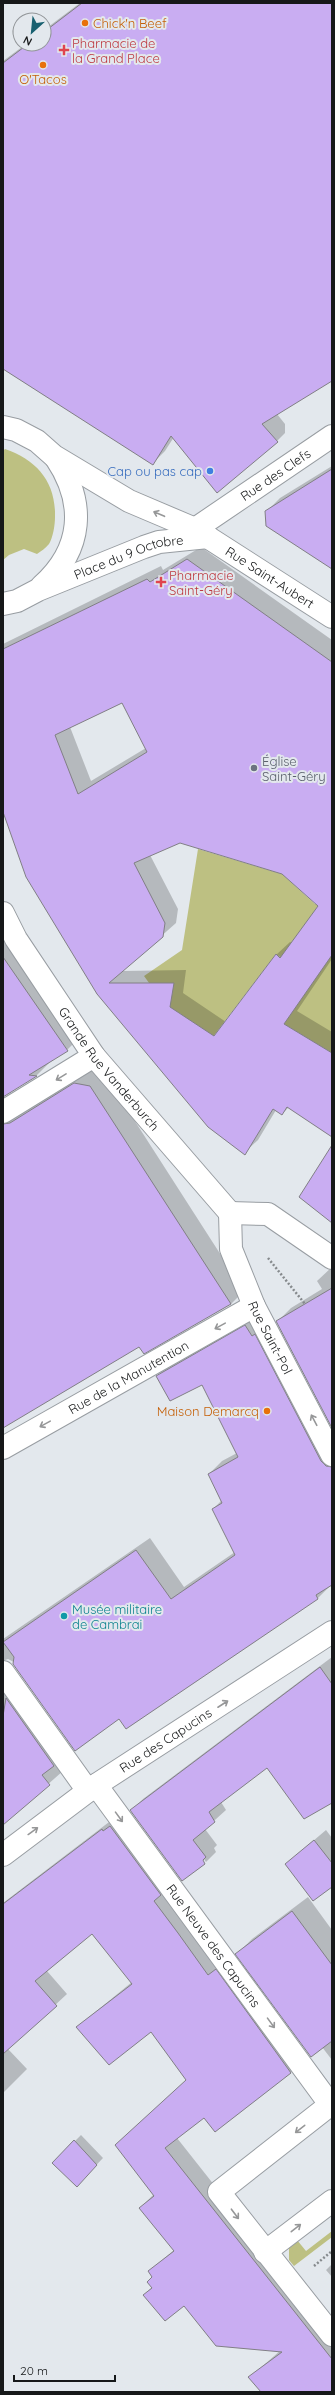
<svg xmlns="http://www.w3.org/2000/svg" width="335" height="2395" font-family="Quicksand,sans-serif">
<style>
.green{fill:#bdc082}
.shadow{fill:#0003;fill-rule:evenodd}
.building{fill:#c9adf2;stroke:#817f85;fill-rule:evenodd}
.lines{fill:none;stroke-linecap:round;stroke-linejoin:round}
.minor-casing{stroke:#989da2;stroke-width:24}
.path{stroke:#868a8d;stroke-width:2.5;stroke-dasharray:2 2;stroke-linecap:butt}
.minor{stroke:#fff;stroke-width:22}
.oneway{stroke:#969798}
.food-dot{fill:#e8710a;stroke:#e3e8ed;stroke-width:1.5}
.health-dot{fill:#e0444e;stroke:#e3e8ed;stroke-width:1.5}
.shop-dot{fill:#3f7fe0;stroke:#e3e8ed;stroke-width:1.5}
.worship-dot{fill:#6b7280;stroke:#e3e8ed;stroke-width:1.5}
.culture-dot{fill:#0f9aa8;stroke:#e3e8ed;stroke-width:1.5}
.labels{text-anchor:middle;stroke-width:4;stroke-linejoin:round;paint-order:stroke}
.food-label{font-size:13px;fill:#c56008;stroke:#e3e8ed;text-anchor:start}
.health-label{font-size:13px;fill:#be3a42;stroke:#e3e8ed;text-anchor:start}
.shop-label{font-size:13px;fill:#366cbe;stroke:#e3e8ed;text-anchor:end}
.street-label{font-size:13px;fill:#161819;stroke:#e3e8ed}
.worship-label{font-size:13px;fill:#5b616d;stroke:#e3e8ed;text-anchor:start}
.culture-label{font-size:13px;fill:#0d838f;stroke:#e3e8ed;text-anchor:start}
</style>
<rect width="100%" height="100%" fill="#e3e8ed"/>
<!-- green -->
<path class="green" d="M5,449C37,460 56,482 55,517C55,525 53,537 49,544C46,548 41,551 37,554L24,549L9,555L3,560V451Z
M198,849L282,874L315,904L317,902L332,925V1053L284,1024L295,968L276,954L212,1038L178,1012L173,1016L144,976L182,950Z
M332,2231V2237L294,2266L289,2260V2248L297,2240L306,2251Z"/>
<!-- shadow -->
<path class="shadow" d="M80,3L332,4V380L277,414L285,424V433L272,446L174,437L165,451L153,463L3,369V61L26,44H44V30Z
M332,466V568L266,512L280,498Z
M201,547L332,640V959L297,1011L332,1032V1136L289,1107L282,1114L276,1110L258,1140L244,1153L97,994L3,810V644L161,566L163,570ZM123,702L146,748L91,781L70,727ZM180,842L282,874L319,906L292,943L290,942L276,955L226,1022L183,993L186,970L122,971L176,923L178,909L150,855Z
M3,919L80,1037L67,1050L47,1063H49L36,1076L5,1095L3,1098L5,1106L88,1070L104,1073L244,1291L231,1304L144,1353L140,1345L3,1427Z
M332,1267V1426L277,1322L291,1308L322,1289L317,1281Z
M258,1313L332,1444L331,1585L318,1598L127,1728L120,1718L8,1659L5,1660L6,1666L63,1771L3,1824V1639L150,1538L184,1587L235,1552L213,1509L222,1500L209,1474L222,1461L237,1453L203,1383L157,1376L170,1363Z
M332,1657V1801L267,1767L221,1802L226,1810L205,1829L217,1845L214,1848L216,1852L206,1862L201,1855L203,1863H205L182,1880L131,1811L143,1799Z
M113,1819L302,2061L291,2072L215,2130L204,2117L177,2138L332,2334V2389L328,2392H263L250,2377L281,2350L184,2304L144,2295L152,2287L153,2277L149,2271L174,2250L140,2208L154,2194L117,2145L187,2080L151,2030L77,2027L132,1982L92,1933L47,1971L67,1994L8,2049L27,2069L3,2093V1903Z
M326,1830L332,1838V1886L286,1864Z
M308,1897L332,1930V2060L322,2047L237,1954L252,1939Z
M81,2135L103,2158L83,2179L75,2141Z
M332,2264V2277L326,2270Z"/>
<!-- building -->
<path class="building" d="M82,3H332V381L262,424L278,442L217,493L171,436L153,465L3,369V63L28,44H44V32Z
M332,469V569L266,526L265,511Z
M187,559L332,662V955L284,1024L332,1053V1137L287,1107L282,1115L273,1109L245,1155L208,1127L97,994L26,877L3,812V649L147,579L150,582ZM122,703L147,752L78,794L55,735ZM180,843L282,874L318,906L280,958L276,954L214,1036L170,1007L174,983H109L163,937L165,923L134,863Z
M3,957L68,1051L29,1075L37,1076L3,1097Z
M74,1083L90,1086L231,1304L144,1354L139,1347L3,1428V1124L10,1123Z
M332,1145V1223L299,1197Z
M332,1288V1428L276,1321Z
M245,1325L252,1336L255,1334L321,1461L326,1466L332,1467V1585L316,1595L318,1599L126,1729L119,1719L75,1751L13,1664L14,1657L3,1642L136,1550L171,1599L235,1555L212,1509L222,1503L208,1474L238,1457L202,1385L170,1401L156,1376Z
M320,1667L332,1684V1803L304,1819L267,1768L209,1812L215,1822L193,1840L206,1857L203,1860L205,1864L182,1881L130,1810Z
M6,1698L54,1766L42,1775L50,1785L3,1825V1716Z
M110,1826L161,1895L154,1901L178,1933L208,1975L216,1969L291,2073L215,2132L204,2118L165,2148L332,2359V2392H261L248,2377L282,2352L216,2346L184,2306L165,2321L143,2295L152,2288L147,2282L152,2277L148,2271L174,2251L139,2208L154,2196L115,2145L186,2080L151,2032L109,2065L76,2027L132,1984L92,1934L35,1981L57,2006L3,2054V1904L102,1829L103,1831Z
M314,1840L332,1863V1887L313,1901L285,1864Z
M292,1911L332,1965V2041L311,2057L235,1954Z
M74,2140L97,2165L77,2187L52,2163Z"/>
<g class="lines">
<defs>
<g id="minor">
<path id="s1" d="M3,427L16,430L37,441L54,456L129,501L195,529L332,617"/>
<path id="s2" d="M195,529L332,436"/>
<path d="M42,586C83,549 86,503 56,458"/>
<path id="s3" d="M3,604L17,601L38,590L144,547L159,542L208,537"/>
<path id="s4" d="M3,913L16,939L94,1056L230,1213"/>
<path d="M3,1112L94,1056"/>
<path id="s5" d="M230,1213L231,1249L254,1306L332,1455"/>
<path d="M230,1213L268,1214L332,1258"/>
<path id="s6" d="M3,1448L254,1306"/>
<path d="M3,1672L88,1791"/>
<path id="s7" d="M96,1785L332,2107"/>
<path id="s8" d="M3,1855L96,1785L332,1632"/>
<path d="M330,2105L219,2192L332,2335"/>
<path d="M265,2252L332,2201"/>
</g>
</defs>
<!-- minor casing -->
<use href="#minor" class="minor-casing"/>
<!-- path -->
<path class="path" d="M268,1258L305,1304
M314,2266L332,2251"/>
<!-- minor -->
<use href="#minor" class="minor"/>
</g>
<!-- one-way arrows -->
<defs><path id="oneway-shaft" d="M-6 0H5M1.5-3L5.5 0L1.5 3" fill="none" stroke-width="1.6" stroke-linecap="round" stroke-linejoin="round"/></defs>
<g class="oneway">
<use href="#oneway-shaft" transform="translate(159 514) rotate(-157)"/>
<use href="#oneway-shaft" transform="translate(61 1077) rotate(148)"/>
<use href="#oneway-shaft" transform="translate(220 1326) rotate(151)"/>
<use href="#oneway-shaft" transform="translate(314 1420) rotate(-118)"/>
<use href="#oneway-shaft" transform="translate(45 1424) rotate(151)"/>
<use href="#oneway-shaft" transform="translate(223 1704) rotate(-33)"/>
<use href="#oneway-shaft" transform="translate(119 1817) rotate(54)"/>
<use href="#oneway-shaft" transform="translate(33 1831) rotate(-36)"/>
<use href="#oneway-shaft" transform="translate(271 2023) rotate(54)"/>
<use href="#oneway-shaft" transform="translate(300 2129) rotate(142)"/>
<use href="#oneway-shaft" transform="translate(235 2214) rotate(53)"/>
<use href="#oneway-shaft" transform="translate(296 2228) rotate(-38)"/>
</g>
<!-- markers -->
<g class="food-dot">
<circle cx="85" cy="23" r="4"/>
<circle cx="43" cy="65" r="4"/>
<circle cx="267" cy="1411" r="4"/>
</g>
<g class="health-dot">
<path d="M62 44h4v4h4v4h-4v4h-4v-4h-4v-4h4z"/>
<path d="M159 576h4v4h4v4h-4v4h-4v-4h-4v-4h4z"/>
</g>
<circle class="shop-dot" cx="210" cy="471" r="4"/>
<circle class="worship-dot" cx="254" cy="768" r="4"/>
<circle class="culture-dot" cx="64" cy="1616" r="4"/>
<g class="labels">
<!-- food labels -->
<g class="food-label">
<text x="93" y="28">Chick'n Beef</text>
<text x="43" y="84" text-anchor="middle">O'Tacos</text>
<text x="259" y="1416" text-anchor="end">Maison Demarcq</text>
</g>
<!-- health labels -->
<g class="health-label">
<text x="72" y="48">Pharmacie de<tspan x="72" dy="15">la Grand Place</tspan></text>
<text x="169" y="580">Pharmacie<tspan x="169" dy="15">Saint-Géry</tspan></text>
</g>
<!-- shop labels -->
<g class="shop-label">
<text x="202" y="476">Cap ou pas cap</text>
</g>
<!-- street labels -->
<g class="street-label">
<text dy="5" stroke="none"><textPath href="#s2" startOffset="97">Rue des Clefs</textPath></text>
<text dy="5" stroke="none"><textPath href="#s3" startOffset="135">Place du 9 Octobre</textPath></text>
<text dy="5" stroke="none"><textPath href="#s1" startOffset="308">Rue Saint-Aubert</textPath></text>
<text dy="5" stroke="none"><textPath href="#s4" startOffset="189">Grande Rue Vanderburch</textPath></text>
<text dy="5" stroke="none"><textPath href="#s5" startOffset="133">Rue Saint-Pol</textPath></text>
<text dy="5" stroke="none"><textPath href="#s6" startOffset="144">Rue de la Manutention</textPath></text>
<text dy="5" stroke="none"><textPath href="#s8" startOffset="199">Rue des Capucins</textPath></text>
<text dy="5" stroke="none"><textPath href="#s7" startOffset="199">Rue Neuve des Capucins</textPath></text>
</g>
<!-- worship labels -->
<g class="worship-label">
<text x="262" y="766">Église<tspan x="262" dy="15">Saint-Géry</tspan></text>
</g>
<!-- culture labels -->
<g class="culture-label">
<text x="72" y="1614">Musée militaire<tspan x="72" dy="15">de Cambrai</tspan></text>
</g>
</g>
<!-- border -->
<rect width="335" height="2395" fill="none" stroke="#161819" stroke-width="8"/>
<!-- north arrow -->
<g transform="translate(32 32) rotate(207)"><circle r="19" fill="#e3e8ed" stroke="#919598"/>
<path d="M0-3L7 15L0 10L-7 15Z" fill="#186070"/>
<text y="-6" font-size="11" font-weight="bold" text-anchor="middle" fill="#161819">N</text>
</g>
<!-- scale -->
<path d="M14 2375v6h101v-6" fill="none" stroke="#161819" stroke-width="2"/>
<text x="20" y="2375" font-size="12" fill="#161819" stroke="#e3e8ed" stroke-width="3" paint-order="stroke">20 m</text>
</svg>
